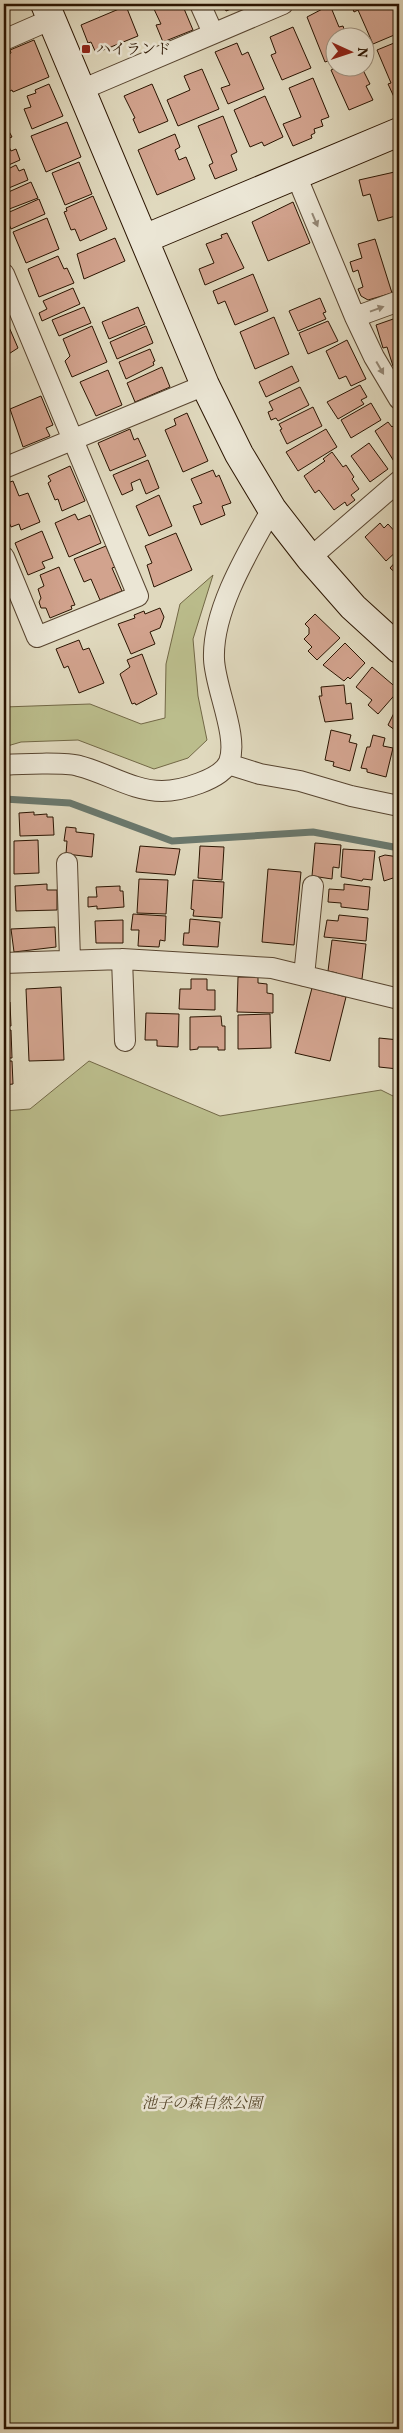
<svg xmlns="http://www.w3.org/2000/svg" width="403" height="2433" font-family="Vollkorn,'Noto Serif JP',serif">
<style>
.green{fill:#bbbd8c;stroke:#726846}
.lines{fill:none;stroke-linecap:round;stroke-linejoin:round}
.stream{stroke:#6a786d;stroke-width:7}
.building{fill:#d2a38e;stroke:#2a1401}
.street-casing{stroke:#584530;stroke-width:22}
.secondary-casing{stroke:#2a1401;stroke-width:30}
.street{stroke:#ebe6d5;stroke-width:20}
.secondary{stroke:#ebe6d5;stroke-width:28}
.oneway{fill:#948876}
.poi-dot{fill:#8f2418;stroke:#ebe6d5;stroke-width:2}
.labels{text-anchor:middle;stroke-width:5;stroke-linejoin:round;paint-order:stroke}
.poi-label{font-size:15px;fill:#2a1401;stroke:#ebe6d5;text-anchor:start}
.park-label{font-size:15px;font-style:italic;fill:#56472b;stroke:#ebe6d5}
</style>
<rect width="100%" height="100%" fill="#e0d9be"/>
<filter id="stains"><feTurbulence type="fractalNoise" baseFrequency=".004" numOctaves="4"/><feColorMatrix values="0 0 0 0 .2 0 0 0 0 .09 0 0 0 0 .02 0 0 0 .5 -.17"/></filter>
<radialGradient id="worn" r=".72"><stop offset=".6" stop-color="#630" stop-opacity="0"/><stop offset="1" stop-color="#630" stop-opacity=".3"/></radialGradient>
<!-- green -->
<path class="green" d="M213,575L193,639L198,696L207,740L188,758L154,769L78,740L21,742L4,747V707L90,704L141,724L165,718L166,664L180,604Z
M89,1061L220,1116L381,1090L399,1099V2429H4V1111L30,1109Z"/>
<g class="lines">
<!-- stream -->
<path class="stream" d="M4,799L70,803L172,841L313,832L399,848"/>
</g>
<!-- building -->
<path class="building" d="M97,4H113L99,10Z
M156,4H182L193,30L163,42L156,25L161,24L153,7Z
M223,4H243L226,11Z
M351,4H392L399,22V33L373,44L358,10L354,12Z
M330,5L339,27L343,26L347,38H336V58L325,62L307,17Z
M126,6L138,36L96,53L91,42L88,43L81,25Z
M293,27L311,68L282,80L271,55L276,53L270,37Z
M34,40L49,77L13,92L12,90L8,92L4,82V57L11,53L10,50Z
M399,41V95L394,97L388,84L391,83L377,50Z
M237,43L242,55L248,52L264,89L228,104L221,88L230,85L215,52Z
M336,68H362L370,84L366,86L373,100L349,110L331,70Z
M202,69L219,109L178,126L167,100L190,90L184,76Z
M313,78L329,117L321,120L323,126L314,129L315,133L311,135L312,138L293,146L283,124L301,117L289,88Z
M49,84L63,116L32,129L24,109L31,107L27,96L36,93L35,90Z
M152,84L168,121L139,133L133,119L135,118L124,96Z
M265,96L283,137L264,146L262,142L250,147L234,110Z
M223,116L237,152L231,155L237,170L215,179L209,165L213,163L198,126Z
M4,122L12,137L4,140Z
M67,122L81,157L46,172L31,136Z
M175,134L180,147L175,150L179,160L186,157L195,179L157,195L138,150Z
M8,145L11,151L16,149L20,160L4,167V147Z
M79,162L92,194L65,205L52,173Z
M16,165L19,171L24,169L28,180L4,190V171Z
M399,171V215L378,221L370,194L363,196L359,180Z
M31,182L38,198L4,211V194Z
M93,196L107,229L80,241L75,229L71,230L64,212L67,211L66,208Z
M39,199L45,214L11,229L5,214Z
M293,202L310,243L268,261L252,222Z
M47,218L59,249L26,263L13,232Z
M227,233L244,268L205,285L199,269L214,263L206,244L222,238L221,235Z
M115,238L125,261L84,279L77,254Z
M375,239L392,293L368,300L361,296L358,289L363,287L358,270L353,272L350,262L362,258L358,244Z
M58,256L64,269L67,268L74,283L39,297L28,269Z
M253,274L268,311L235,325L225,301L218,304L213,291Z
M73,288L80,304L42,321L39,313L47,309L43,301Z
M320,298L326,312L323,313L326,319L298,331L289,311Z
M84,307L91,323L59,336L52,320Z
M138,307L145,324L109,339L102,322Z
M274,317L289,354L255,369L240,332Z
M399,317V364L393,366L387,347L383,348L376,325Z
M328,321L338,341L308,354L299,333Z
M92,326L107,362L72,377L65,361L70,356L63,339Z
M146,326L153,343L117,359L110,342Z
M9,327L18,348L4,357V330Z
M347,340L366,379L351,386L346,376L339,379L326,351Z
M150,349L155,361L153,362L154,365L126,379L119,362Z
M292,366L299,381L266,397L259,382Z
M162,367L170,387L135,402L127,383Z
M108,370L122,405L96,416L80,382Z
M360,385L367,397L361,400L364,404L338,419L327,402Z
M300,387L309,405L278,421L276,418L271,420L268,412L273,410L269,402Z
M41,396L53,425L46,428L50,436L23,447L10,409Z
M371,403L381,420L351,438L341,420Z
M313,407L322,426L287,444L280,430L282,429L279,424Z
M187,413L208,461L183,472L165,430L176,425L174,419Z
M388,422L392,427L397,422L399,425V460L395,463L375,431Z
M130,429L134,440L138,438L146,456L110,471L98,443Z
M326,429L337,447L298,471L286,452Z
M369,443L388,469L370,482L351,456Z
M332,452L343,467L346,465L354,477L352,479L359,489L351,495L355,500L347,506L345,502L334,510L319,490L315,493L304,476L325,461L323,459Z
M148,460L159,488L146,494L140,479L131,483L133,490L122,495L113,475Z
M70,466L85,501L62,511L58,499L55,500L48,483L51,481L48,476Z
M213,470L216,477L219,475L231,503L222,506L225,515L201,525L193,506L202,503L191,479Z
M13,481L19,496L28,493L40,522L21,530L19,524L11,527L4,510L7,508L4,500V484Z
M159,495L172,526L149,536L136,506Z
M75,514L78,520L90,515L101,543L69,557L55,523Z
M380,523L384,528L388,524L399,536V549L386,561L365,537Z
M42,531L53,558L42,562L45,568L28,575L15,543Z
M176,533L192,570L154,587L147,565L152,563L145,546Z
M106,546L115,567L112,568L122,591L100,600L91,579L84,582L74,559Z
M399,558V576L390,568Z
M59,567L75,605L71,606L72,609L50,618L46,608H41L39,602L41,598L38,589L44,586L40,575Z
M160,608L164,617L160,628L150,632L155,644L131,654L118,624L135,618L134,615L144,611L145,614Z
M315,614L340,638L317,660L308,651L312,647L304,639L309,634V628L305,624Z
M79,640L83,650L89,648L104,683L79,693L68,666L64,668L56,649Z
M345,643L365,663L350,679L348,677L344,681L323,665Z
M142,654L157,694L136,705L135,703L132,704L120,674L130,667L127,660Z
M372,667L399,690L378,714L368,705L372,700L356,687Z
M344,685L346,704L351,703L353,719L325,722L319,696H322L321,687Z
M399,703V733L388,725Z
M331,730L351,735L349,742L357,744L350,771L333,766L334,762L325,760Z
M373,735L385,738L383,746L393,748L386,777L367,772V769L361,768L367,747H370Z
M34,812V815L47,814V817H53L54,835L20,836L19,813Z
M66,827L76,828V832L94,834L92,857L66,854L67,841H64Z
M38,840L39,873L14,874V841Z
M4,843H5L7,877H4Z
M315,843L341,845L339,868L333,867L332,879L312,876Z
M140,846L180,849L175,875L136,872Z
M200,846L224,847L222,880L198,878Z
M343,849L375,851L372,880L363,879L362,881L341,877Z
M385,855L399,857V876L384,881L379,857Z
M268,869L301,872L294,945L262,942Z
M139,879L168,880L166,914L137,913Z
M193,880L224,882L222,918L193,916L194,910L191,909Z
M4,882H5L6,912H4Z
M47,884V890H57V910L16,911L15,886Z
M344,884L370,887L368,910L341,907V903L328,902L329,889L344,890Z
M120,886V891H123L124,907L97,909V906L88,907V897H97L96,887Z
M133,914L166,916L165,941L160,940L159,947L138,946L139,930H131Z
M4,915H7L8,936H5L6,946H4Z
M339,915L368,918L366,941L324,937L327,920L338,921Z
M190,919L220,922L218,947L183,945L184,933H189Z
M123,920V943H96L95,921Z
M55,927L56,947L14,952L11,929Z
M332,940L366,944L362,979L336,976L337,973L328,971Z
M399,941V977H397Z
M4,976H6L8,984V998L4,999Z
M238,977H258V983L267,984V993L273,994V1013L237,1012Z
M191,979H207V990H215V1010L179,1009L180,989H191Z
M61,987L64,1060L29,1061L26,989Z
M312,988L346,997L330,1061L295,1053Z
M4,1002H10L11,1026H4Z
M146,1013L179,1014L178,1047L157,1046V1040H145Z
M270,1014L271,1048L238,1049V1015Z
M397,1014H399V1038L395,1037Z
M221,1016L222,1026H225V1050H218V1047H198V1049L190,1050V1017Z
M4,1030H11L12,1058H4Z
M379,1038L399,1040L398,1069L379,1067Z
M4,1061H12L13,1084L4,1085Z"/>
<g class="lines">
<defs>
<path id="street" d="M200,4L213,33
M4,40L52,19
M81,90L283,4
M296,175L355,317L374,357L399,399
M4,274L138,596L37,637L4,557
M355,317L399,301
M4,468L205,385
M310,558L399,481
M228,764L260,774L300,781L351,796L399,806
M4,765C18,764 67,762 79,766C107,773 133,791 162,791C180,791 221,780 229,762C239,737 215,688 214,659C212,610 249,550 272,509
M67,863L70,960
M122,959L125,1041
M4,963L122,959L272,968L399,999
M304,976L313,886"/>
<path id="secondary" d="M45,4L205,385L239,454L272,509L310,558L353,607L399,649
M144,239L399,132"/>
</defs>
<!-- street casing -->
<use href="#street" class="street-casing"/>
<!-- secondary casing -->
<use href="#secondary" class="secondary-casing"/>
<!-- street -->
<use href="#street" class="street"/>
<!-- secondary -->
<use href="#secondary" class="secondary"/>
</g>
<!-- one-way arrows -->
<defs><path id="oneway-solid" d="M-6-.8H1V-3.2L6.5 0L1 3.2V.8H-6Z" transform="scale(1.25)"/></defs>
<g class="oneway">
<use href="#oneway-solid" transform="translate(315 220) rotate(67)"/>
<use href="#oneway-solid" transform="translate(377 309) rotate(-20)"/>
<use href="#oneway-solid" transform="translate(380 368) rotate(60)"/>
</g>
<!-- markers -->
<rect class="poi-dot" x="81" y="44" width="10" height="10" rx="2.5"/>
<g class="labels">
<!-- poi labels -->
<g class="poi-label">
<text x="96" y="54">ハイランド</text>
</g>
<!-- park labels -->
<g class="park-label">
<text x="202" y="2108">池子の森自然公園</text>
</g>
</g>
<!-- margin -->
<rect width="403" height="2433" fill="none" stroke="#e0d9be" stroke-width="20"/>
<rect x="5" y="5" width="393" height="2423" fill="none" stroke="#2a1401" stroke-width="2.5"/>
<rect x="10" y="10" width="383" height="2413" fill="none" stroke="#2a1401"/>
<!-- north arrow -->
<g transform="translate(350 52) rotate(93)"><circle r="24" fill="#ebe6d5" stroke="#9e9280"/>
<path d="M0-4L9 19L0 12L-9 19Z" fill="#8f2418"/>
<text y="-8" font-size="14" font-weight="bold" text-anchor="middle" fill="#2a1401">N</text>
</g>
<rect width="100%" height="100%" filter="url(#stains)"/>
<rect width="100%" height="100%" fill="url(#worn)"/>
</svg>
